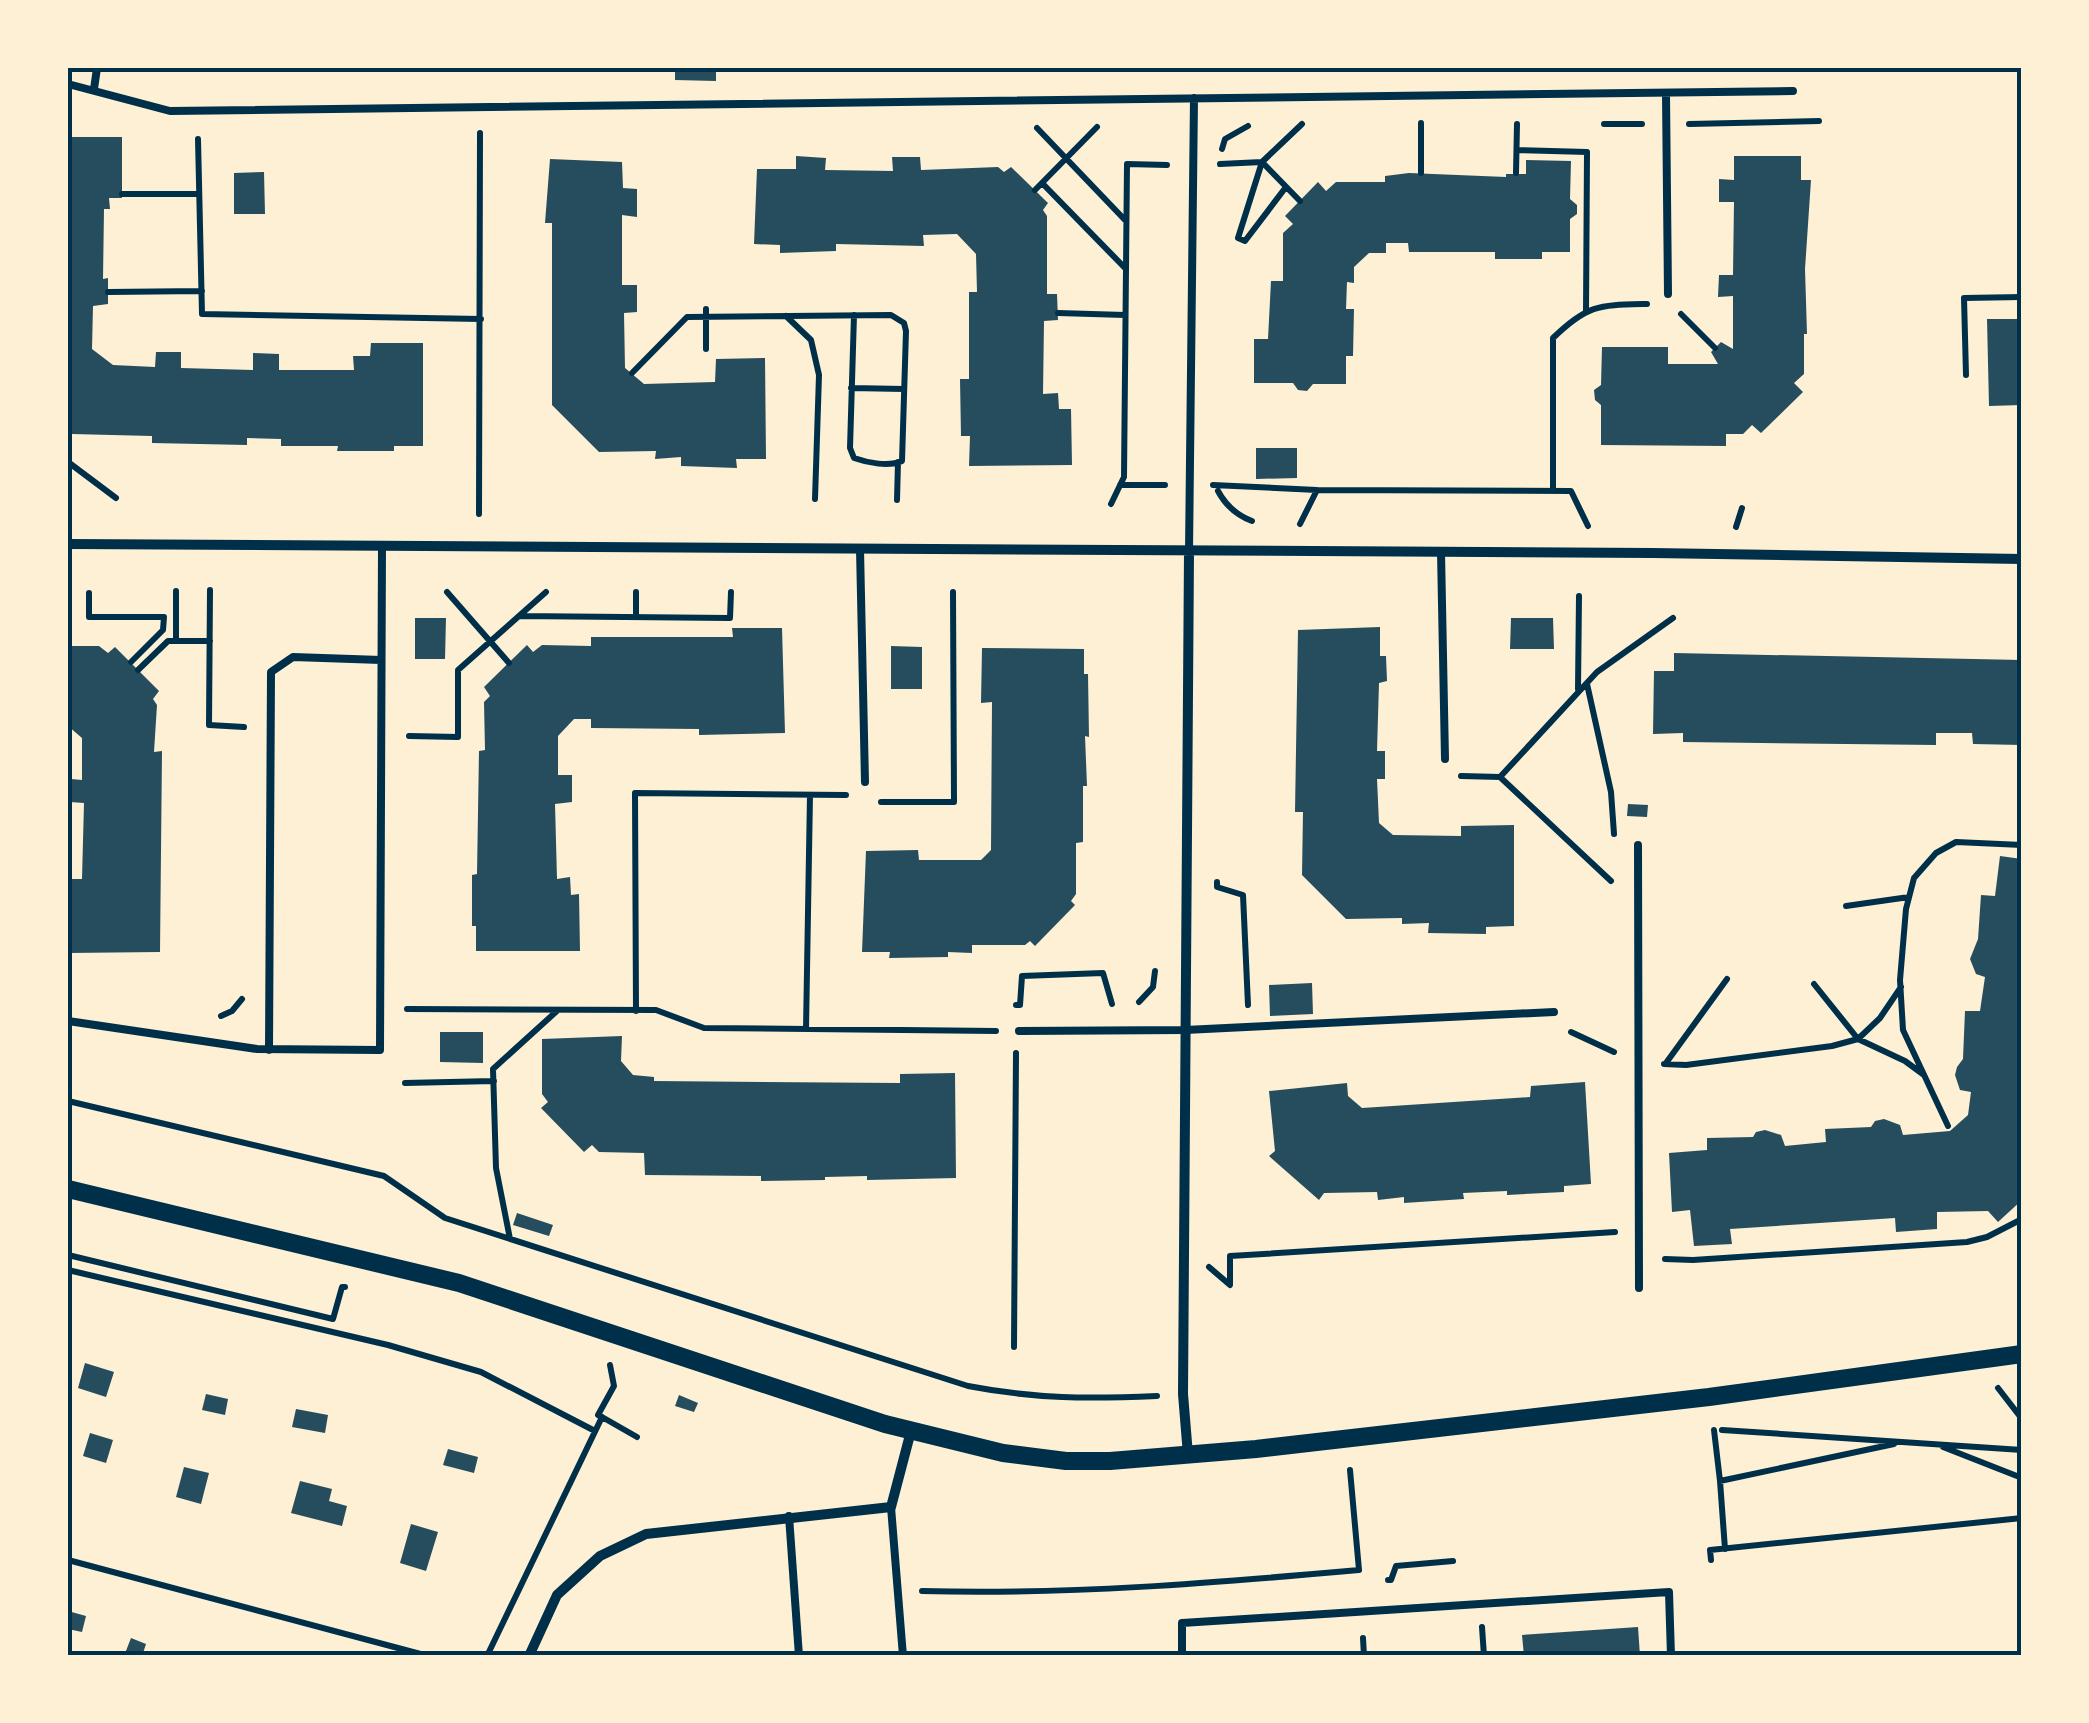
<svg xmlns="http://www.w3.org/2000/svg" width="2089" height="1723" font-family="Manrope,sans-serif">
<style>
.building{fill:#264d5e}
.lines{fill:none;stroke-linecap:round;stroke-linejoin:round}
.path{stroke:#003049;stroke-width:6}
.service{stroke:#003049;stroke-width:8}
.minor{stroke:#003049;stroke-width:10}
.tertiary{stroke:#003049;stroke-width:18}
.neatline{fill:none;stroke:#003049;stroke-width:4}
</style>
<rect width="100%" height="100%" fill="#fdf0d5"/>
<!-- building -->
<path class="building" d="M675,68H716V81L675,80Z
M68,137H122V198H109L110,209H104L103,279L108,278V304L93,306L92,349L113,365L155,367L156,352H181V368L253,370V353L279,354V370H354L353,356H370L371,343H423V446H394V451H337L338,446H281V439L247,438V445L152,443V436L72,434L68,430Z
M796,156L826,158L825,170L893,171L892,157H920L921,170L998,167L1004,172L1011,167L1048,203L1043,210L1047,216V294H1057L1058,320L1044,321L1043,394L1058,393L1059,409H1071L1072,465L969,466L970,436H961L960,379H969V292H977L976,254L957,234L923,235L924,246L836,244V251L780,253V245L754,244L757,169H796Z
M1734,156H1801V180H1811L1805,269L1807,334H1804V374L1794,383L1803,392L1761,433L1752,425L1743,434H1726V446L1601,445V405L1595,400L1594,390L1601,385L1602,347H1668V364H1718L1711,352L1721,342L1733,349V296L1718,297L1719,275H1733L1734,202H1719V179L1734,180Z
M550,159L622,162L623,188L637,189V217L622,215V285H637V312L624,313L625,368L644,384L715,382L716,359L765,358L766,459H736L737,468L681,466V457L655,459L656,451L599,452L552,405V223H545Z
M1526,160L1571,161L1570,199L1577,205V214L1570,219V252H1542V259H1495V252H1409L1408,243H1386V253H1369L1354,267V283L1347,282L1346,309H1354L1353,356H1346V384H1313L1307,391L1298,390L1293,383H1254V339H1268L1271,281H1283V233L1293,224L1285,216L1318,182L1326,191L1336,182H1385V176L1409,173L1506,177V174H1526Z
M264,172L265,214H234V173Z
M1987,319H2022V405L1989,406Z
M1256,448H1297V478L1256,479Z
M415,618H446L445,659H415Z
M1511,618H1553L1554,649H1510Z
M1380,627V656H1386L1387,681L1379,683L1377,751H1385V779H1377L1379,823L1393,835L1461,836V826L1514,825V926L1486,927V934L1428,933L1429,923L1402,924V918L1346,919L1302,875L1303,812H1295L1298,630Z
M732,628H782L785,733L699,735V729L591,728V719H574L558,736V775H572V802L555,804L557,879L570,877L571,895L579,894L580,951H476V926H472V875L477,874L479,751L485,750L484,702L490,696L484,687L527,645L533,652L542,645L591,646V637H733Z
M68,646H99L108,653L115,647L159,691L153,699L157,705L154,752L162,751L160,952L68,953V897H71V879H82L84,803L70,802L71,779L82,780V738L68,726Z
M891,646L922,647V689H891Z
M982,648L1084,649V674H1088L1089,737L1085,736L1087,786H1083V842L1076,843V894L1071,901L1075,905L1035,946L1030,941L1025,945H972V953L948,952V957L889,958L890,952H862L866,851L918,850L919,860H981L991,850L992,702L981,703Z
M1674,653L2022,660V745L1973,744L1972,733H1936V745L1683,742V733L1653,734L1654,671H1674Z
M1628,804L1648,805L1647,817L1627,816Z
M2000,856L2022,859V1200L1998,1222L1988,1211L1937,1212V1229L1896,1232L1895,1218L1730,1229L1732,1244L1694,1246L1690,1210L1672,1212L1669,1153L1707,1150V1138L1753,1137L1756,1132L1765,1130L1781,1135L1785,1146L1826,1142L1825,1129L1871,1127L1875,1121L1884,1119L1900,1125L1903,1135L1950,1131L1968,1115L1971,1092L1960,1090L1955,1075L1957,1067L1963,1059L1965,1011H1980L1985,977L1976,974L1970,959L1978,939L1981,895L1995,896Z
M1312,983L1313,1014L1270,1016L1269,985Z
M440,1032H483V1063L440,1062Z
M622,1036L621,1061L633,1075L654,1077V1081L900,1083V1074L955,1073L956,1178L867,1180V1176L825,1177V1180L761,1181V1176L645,1175L644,1153L599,1152L592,1145L584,1152L541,1108L548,1102L542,1094V1039Z
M1585,1082L1591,1184L1564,1186V1192L1507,1195V1191L1463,1193L1464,1199L1404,1203V1197L1378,1200L1377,1192L1324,1193L1319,1200L1269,1156L1275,1151L1269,1091L1347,1083L1348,1096L1362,1108L1530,1097L1531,1086Z
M517,1213L553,1225L549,1236L513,1225Z
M85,1363L114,1372L106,1397L78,1388Z
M206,1394L228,1399L225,1415L202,1410Z
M679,1395L698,1403L694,1412L675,1406Z
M296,1409L328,1415L325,1433L292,1427Z
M90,1433L113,1440L106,1463L83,1456Z
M448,1449L478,1457L474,1473L443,1465Z
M184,1467L209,1473L201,1504L176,1497Z
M300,1481L332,1489L329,1501L347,1506L342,1526L291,1513Z
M411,1524L438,1532L426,1571L400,1563Z
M68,1611L86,1616L82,1632L68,1629Z
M1638,1627L1640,1656H1524L1522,1635Z
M131,1638L146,1644L142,1656H124Z"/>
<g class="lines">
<!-- path -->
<path class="path" d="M1604,124H1642
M1689,124L1819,121
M1037,128L1125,220
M198,139L202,314L481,319
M1222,149L1225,139L1248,126
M1517,150L1587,152L1586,312
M1220,164L1262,162L1302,124
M1421,173V123
M1516,173L1517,124
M1042,183L1125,268
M1286,187L1245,241L1238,238L1262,162L1300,201
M1035,190L1097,127
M122,194H199
M108,292L202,291
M706,309V349
M1058,313L1125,315
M1681,314L1715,348
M786,316L811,340L819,375L815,499
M632,373L687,317L891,315L904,323L906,331L902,461C889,467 868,463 854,458L850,448L854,315
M1966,375L1964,298L2022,297
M851,388L904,389
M68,462L116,498
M1120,485H1165
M1213,485L1317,490L1300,524
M1317,490L1571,491L1588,526
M1218,491C1226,506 1236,515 1252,521
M1553,491V338C1588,304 1599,305 1647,304
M897,500L898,462
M1111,504L1124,477L1127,164L1167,165
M479,514L480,133
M1736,527L1742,508
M210,590L209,725L244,727
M447,592L509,663
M636,592V617
M89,593V617H164L163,630L131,662
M519,616L730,618L731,592
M176,641V591
M138,670L168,641H210
M1587,684L1611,792L1614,834
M1578,689L1579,596
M409,736L458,737V670L546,592
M1461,776L1500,777
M881,802H954L953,592
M1611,881L1500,777L1597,672L1673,618
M1217,882V887L1243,895L1248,1005
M1846,906L1909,897
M1814,984L1858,1039L1905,1061L1924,1075
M1139,1002L1153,987L1155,971
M1016,1005H1020L1022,976L1103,973L1112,1004
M407,1009L656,1010L704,1028L996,1031
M636,1011L635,793L846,795
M221,1016L232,1011L242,999
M806,1029L810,795
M1571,1032L1614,1052
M1666,1063L1727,979
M1664,1064L1686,1065L1832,1046L1858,1039L1880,1018L1901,987
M405,1083L494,1081
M68,1101L384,1176L445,1218L968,1386C1036,1399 1088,1399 1157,1396
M1948,1126L1903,1030L1900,980L1906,909L1914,878L1936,853L1956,842L2022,845
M510,1239L496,1168L493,1069L558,1010
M68,1255L333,1319L342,1287H345
M1665,1259L1693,1260L1967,1242L1987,1237L2022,1219
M1209,1267L1230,1285V1256L1615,1232
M68,1270L388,1345L481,1372L595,1431
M1014,1347L1016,1053
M1998,1388L2022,1419
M602,1417L637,1437
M1714,1430L1720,1481L1894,1444
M1722,1430L2022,1450
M1943,1447L2022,1478
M1720,1481L1725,1549
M68,1560L428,1656
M1711,1560L1710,1550L2022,1518
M1388,1580H1391L1396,1566L1453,1561
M922,1591C1069,1595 1213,1583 1359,1570L1350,1470
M1482,1627L1484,1656
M1363,1638L1364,1656
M487,1656L602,1417L598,1415L614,1386L610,1365"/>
<!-- service -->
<path class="service" d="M68,84L170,111L1793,91
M94,89L97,68
M1666,94L1668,294
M860,549L865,782
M1189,552L1194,98
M1441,552L1445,759
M1638,845L1639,1288
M68,1021L257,1049L380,1050L382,545
M1019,1031L1185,1030L1554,1012
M269,1050L271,672L293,657L381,660
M891,1507L903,1656
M789,1516L799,1656
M1182,1656V1623L1669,1592L1671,1656"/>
<!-- minor -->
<path class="minor" d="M68,544L1653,553L2022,559
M1188,1455L1183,1394L1189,552
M529,1656L557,1595L600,1556L646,1534L891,1507L911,1431"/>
<!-- tertiary -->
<path class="tertiary" d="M68,1189L459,1283L885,1424L1003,1453L1066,1461H1110L1256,1449L1709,1397L2022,1354"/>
</g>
<!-- border -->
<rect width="2089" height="1723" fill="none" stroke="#fdf0d5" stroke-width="140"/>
<rect x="70" y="70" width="1949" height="1583" class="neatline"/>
</svg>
